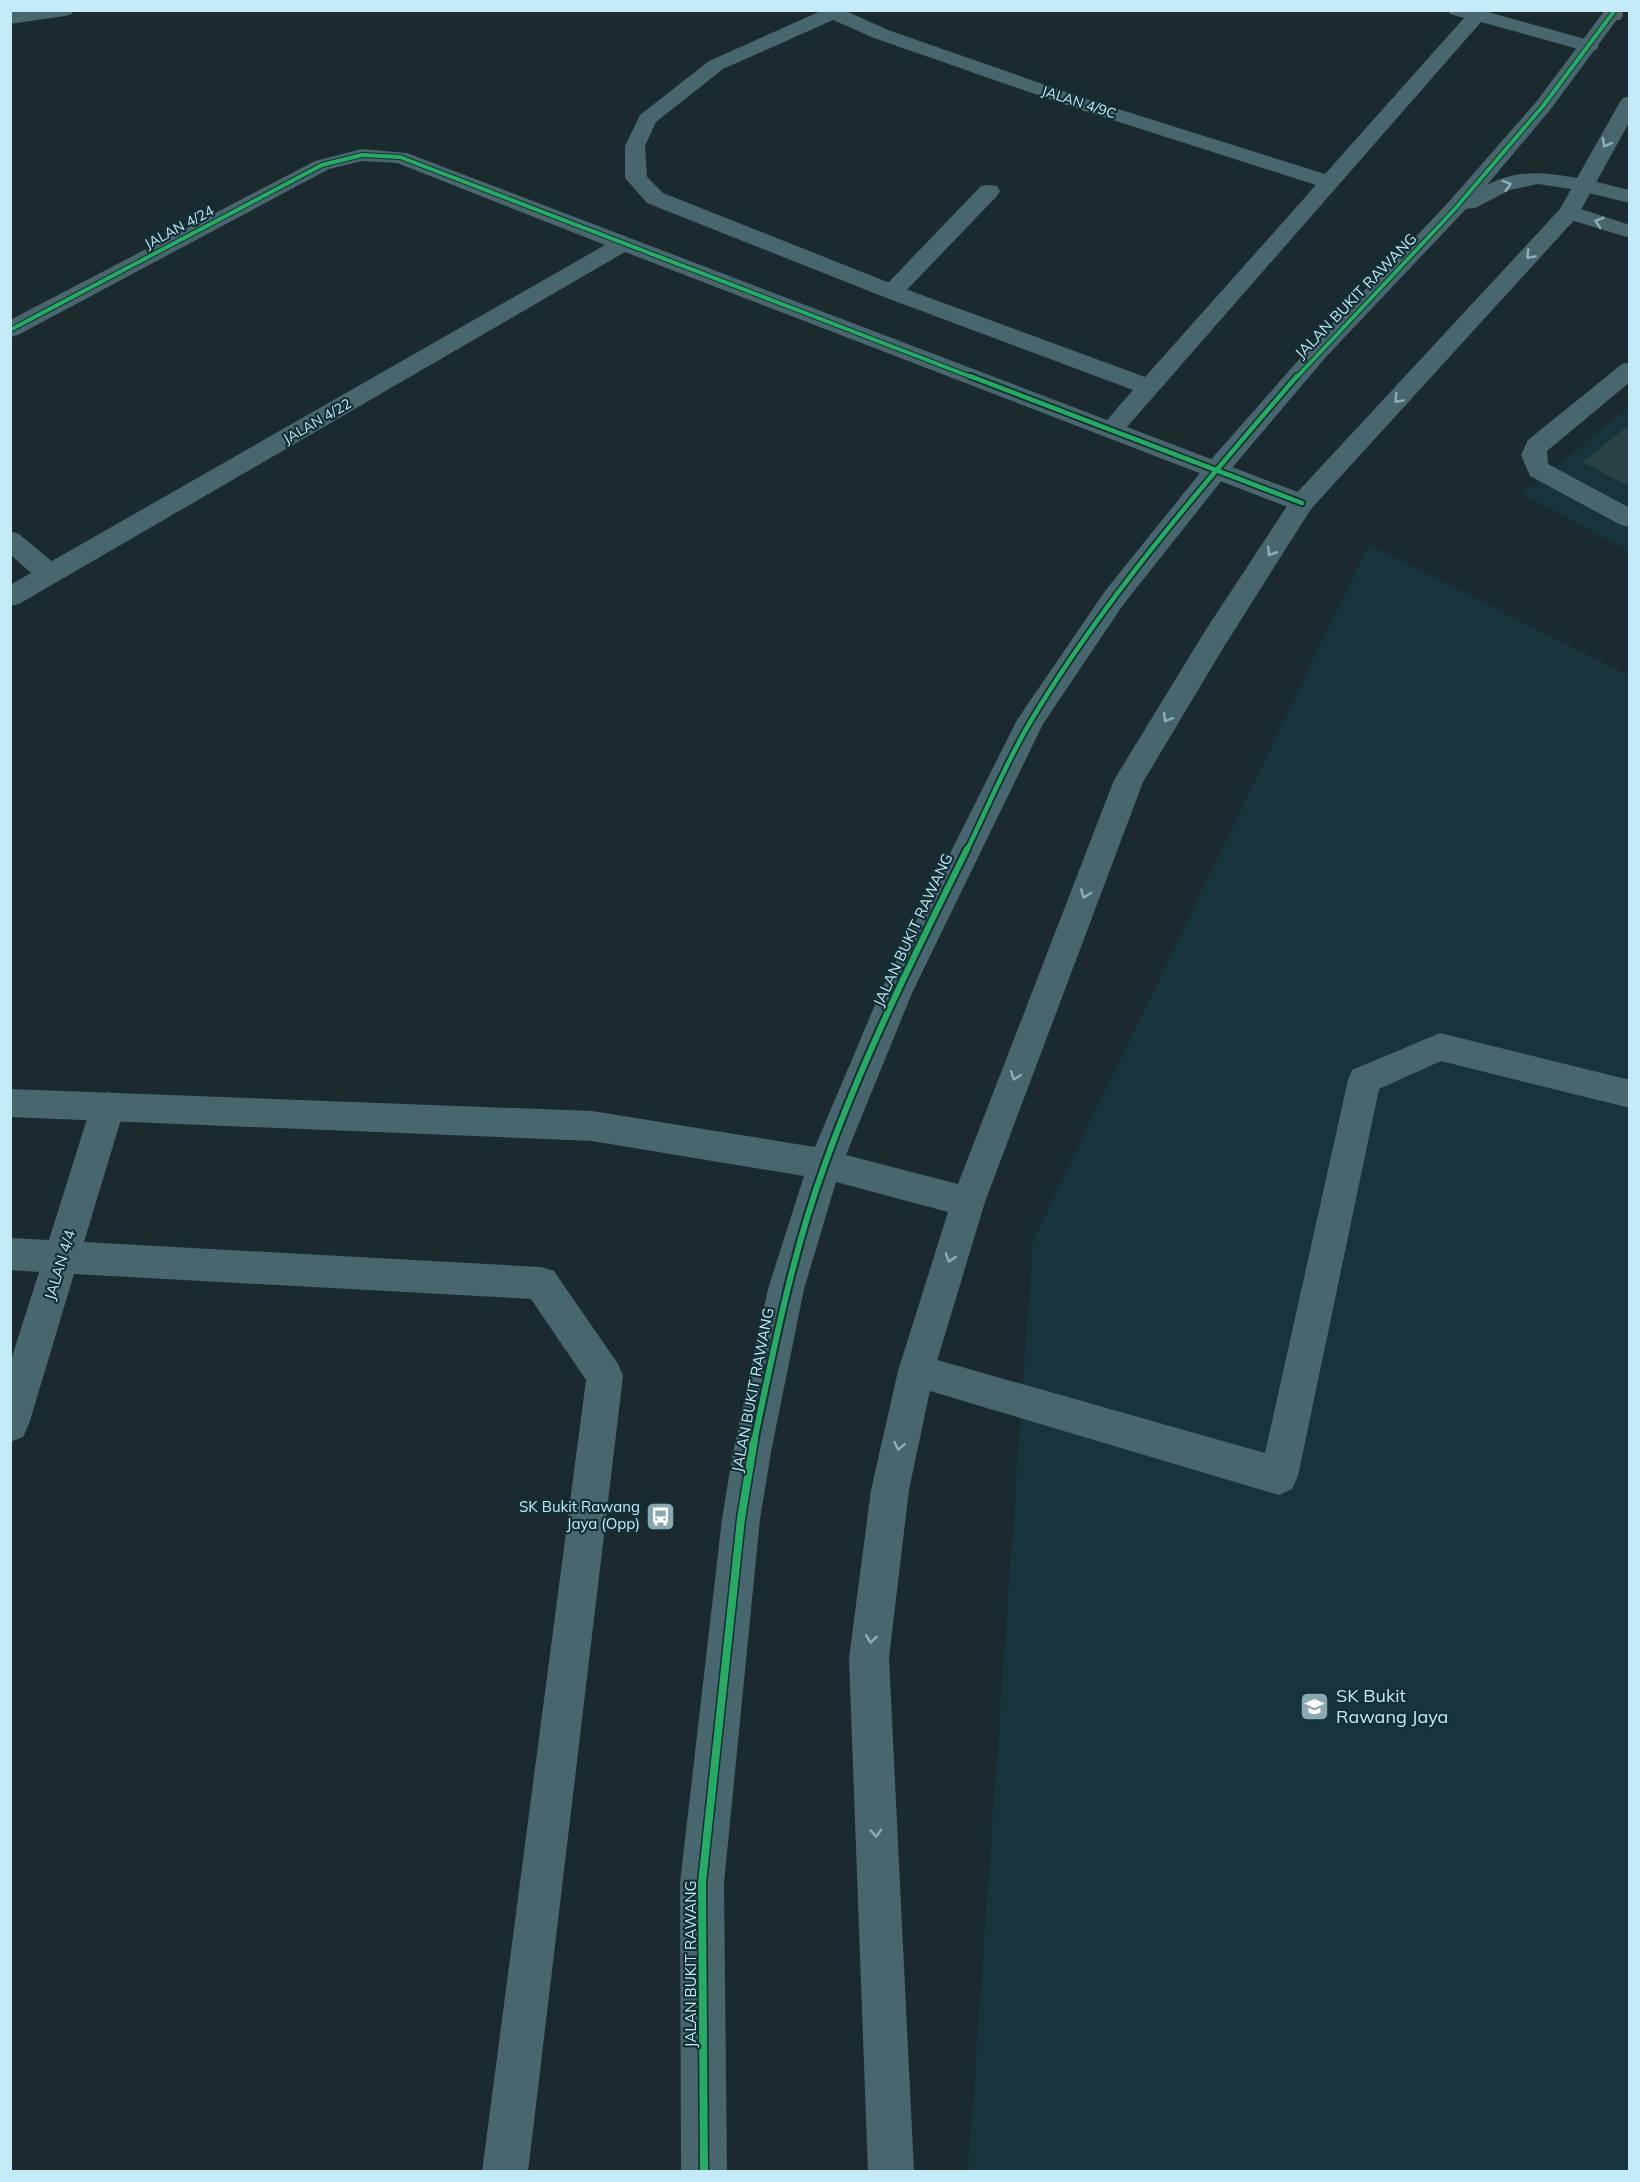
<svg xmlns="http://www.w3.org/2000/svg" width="1640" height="2182" font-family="Mulish,sans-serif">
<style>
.built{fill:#17343c}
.building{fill:#2a4244}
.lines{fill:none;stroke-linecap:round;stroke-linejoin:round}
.lane{fill:#48666d;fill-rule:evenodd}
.street{fill:#48666d;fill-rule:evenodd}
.secondary{fill:#48666d;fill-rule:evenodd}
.primary{fill:#4f6463;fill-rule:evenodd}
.cycleway-far3-casing{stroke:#132f36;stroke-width:6}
.cycleway-far2-casing{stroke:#132f36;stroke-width:8}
.cycleway-far1-casing{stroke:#132f36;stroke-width:10}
.cycleway-casing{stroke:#132f36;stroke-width:11}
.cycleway-far3{stroke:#26ab63;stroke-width:4}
.cycleway-far2{stroke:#26ab63;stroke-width:4.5}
.cycleway-far1{stroke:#26ab63;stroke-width:6}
.cycleway{stroke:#26ab63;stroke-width:8}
.oneway{stroke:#8bafb9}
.labels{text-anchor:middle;stroke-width:4.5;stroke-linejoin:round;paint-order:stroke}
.far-street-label{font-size:14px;fill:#c2eaf7;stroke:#132f36}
.street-label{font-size:15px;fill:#c2eaf7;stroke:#132f36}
.poi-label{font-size:15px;fill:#c2eaf7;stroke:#132f36;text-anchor:end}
.near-poi-label{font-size:18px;fill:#c2eaf7;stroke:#132f36;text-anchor:start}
</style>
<rect width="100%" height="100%" fill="#1b2a2e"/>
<!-- built -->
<path class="built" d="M1629,407V551L1522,494Z
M1369,544L1629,676V2171L968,2172L1033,1240Z"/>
<!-- building -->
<path class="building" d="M1630,424V487L1583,462Z"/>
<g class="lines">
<!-- lane -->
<path class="lane" d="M1584,179L1630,190V203L1576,190L1573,185L1576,180Z
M989,185L997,186L1000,191L997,196L900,297L892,299L884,297L881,292L884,287L981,186Z
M1569,205L1630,225V238L1561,217L1558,212L1561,207Z
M1630,362V382L1547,451L1548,464L1630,508V527L1621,525L1530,476L1521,455L1528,440L1622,364Z
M10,531L19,534L60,568L64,574L60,580C40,586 25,567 10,554Z
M1440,1033L1630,1080V1108L1441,1061L1379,1089L1298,1476L1292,1489L1279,1495L903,1383L898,1371L903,1359L916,1354L1265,1453L1348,1080L1352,1070Z"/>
<!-- street -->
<path class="street" d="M22,10H74L72,14L65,16L10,24V12Z
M823,10H849L848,12L888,30L1083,98L1325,174L1464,18L1450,14L1448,10H1481L1596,42L1599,46L1596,50L1589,52L1481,22L1127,427L1311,497L1315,503L1311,509L1302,511L1293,509L625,252L19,604L10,606V585L605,245L397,163L362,161L329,169L18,335L10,337V320L315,161L362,149L407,153L1107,420L1133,390L884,297L647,203L625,178V146L640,115L709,61ZM833,20L874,38L1069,106L1316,185L1145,377L900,287L663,193L647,177L645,146L656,122L723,69Z
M108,1092L120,1096L125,1106L84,1242L541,1267L554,1271L618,1364L623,1376L528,2172H482L586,1380L531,1299L74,1274L29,1424L23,1437L10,1442V1363L39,1272L10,1270V1238L49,1240L91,1106L96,1096Z"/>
<!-- secondary -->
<path class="secondary" d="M1605,10H1624L1550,110L1487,185C1519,169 1543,172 1577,178L1620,102L1623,98L1630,96V121L1577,217L1311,509L1225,645L1143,782L985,1202L934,1371L909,1490L889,1658L914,2172H868L849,1658L871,1490L898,1371L948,1212L836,1182L804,1289L771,1452L760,1519L724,1883L727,2172H681L680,1883L722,1519L733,1452L768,1289L804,1176L592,1141L10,1117V1089L592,1111L815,1147L880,993L1017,720L1105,591L1208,463L1309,348L1446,205L1536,102ZM1538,184L1571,189L1560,209L1293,497L1205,631L1114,780L958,1184L846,1155L912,993L1043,724L1123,605L1226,475L1325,358L1466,209L1475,208L1510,190Z"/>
<!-- primary -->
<path class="primary" d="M1602,10H1622L1623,16L1620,20H1606Z"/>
<defs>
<path id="cycleway-far3" d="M10,330L322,165L362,155L400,157L974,378
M1296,378L1454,210L1543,106L1615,10"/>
<path id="cycleway-far2" d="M970,376L1302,503
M967,850C988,807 1007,760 1032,719C1105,597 1204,484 1297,376"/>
<path id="cycleway-far1" d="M754,1442C774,1348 792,1254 825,1164C864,1055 916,952 967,849"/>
<path id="cycleway" d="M704,2172L702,1883L741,1519L754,1440"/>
</defs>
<!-- cycleway-far3 casing -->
<use href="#cycleway-far3" class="cycleway-far3-casing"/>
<!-- cycleway-far2 casing -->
<use href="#cycleway-far2" class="cycleway-far2-casing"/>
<!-- cycleway-far1 casing -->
<use href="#cycleway-far1" class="cycleway-far1-casing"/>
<!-- cycleway casing -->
<use href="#cycleway" class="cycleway-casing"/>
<!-- cycleway-far3 -->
<use href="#cycleway-far3" class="cycleway-far3"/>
<!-- cycleway-far2 -->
<use href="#cycleway-far2" class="cycleway-far2"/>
<!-- cycleway-far1 -->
<use href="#cycleway-far1" class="cycleway-far1"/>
<!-- cycleway -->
<use href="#cycleway" class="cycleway"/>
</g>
<!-- one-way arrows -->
<defs><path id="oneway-chevron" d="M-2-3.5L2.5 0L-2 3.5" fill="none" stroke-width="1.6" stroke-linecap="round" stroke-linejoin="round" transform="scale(1.5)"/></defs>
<g class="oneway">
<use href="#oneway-chevron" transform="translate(1606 143) rotate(119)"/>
<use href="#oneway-chevron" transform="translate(1507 185) rotate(-16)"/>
<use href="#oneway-chevron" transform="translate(1599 222) rotate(-162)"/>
<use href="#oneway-chevron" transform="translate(1530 255) rotate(133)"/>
<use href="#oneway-chevron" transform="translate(1398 399) rotate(133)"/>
<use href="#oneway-chevron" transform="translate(1271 552) rotate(123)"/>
<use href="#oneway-chevron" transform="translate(1167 718) rotate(121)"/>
<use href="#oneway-chevron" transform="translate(1085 894) rotate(111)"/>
<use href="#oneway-chevron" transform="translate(1015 1076) rotate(111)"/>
<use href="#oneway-chevron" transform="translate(950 1258) rotate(107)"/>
<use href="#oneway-chevron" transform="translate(899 1446) rotate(102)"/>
<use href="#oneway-chevron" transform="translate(871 1639) rotate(97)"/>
<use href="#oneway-chevron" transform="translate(876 1833) rotate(88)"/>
</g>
<!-- icons -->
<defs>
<symbol id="bus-square" viewBox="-11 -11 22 22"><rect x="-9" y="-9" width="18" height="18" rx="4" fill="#88a7b1" stroke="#132f36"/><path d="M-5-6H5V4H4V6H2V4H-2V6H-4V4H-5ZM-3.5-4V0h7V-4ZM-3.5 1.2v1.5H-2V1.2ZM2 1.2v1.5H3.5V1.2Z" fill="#fff"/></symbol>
<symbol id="school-square" viewBox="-11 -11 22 22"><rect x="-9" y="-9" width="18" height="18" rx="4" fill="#88a7b1" stroke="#132f36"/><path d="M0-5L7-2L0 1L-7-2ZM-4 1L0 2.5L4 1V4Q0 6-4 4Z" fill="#fff"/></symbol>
</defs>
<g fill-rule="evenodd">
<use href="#bus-square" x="644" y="1500" width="33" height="33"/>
<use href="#school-square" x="1298" y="1690" width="33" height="33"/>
</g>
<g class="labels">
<!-- far-street labels -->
<g class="far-street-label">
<text transform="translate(1079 102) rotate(18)" y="5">JALAN 4/9C</text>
<text transform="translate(179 227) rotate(-28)" y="5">JALAN 4/24</text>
<text transform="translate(317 421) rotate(-30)" y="5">JALAN 4/22</text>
</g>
<!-- street labels -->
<g class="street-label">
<text transform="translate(1356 296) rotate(-46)" y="5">JALAN BUKIT RAWANG</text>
<text transform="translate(913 930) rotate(-65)" y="5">JALAN BUKIT RAWANG</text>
<text transform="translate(60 1265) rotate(-73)" y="5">JALAN 4/4</text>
<text transform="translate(753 1390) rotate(-79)" y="5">JALAN BUKIT RAWANG</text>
<text transform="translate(691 1964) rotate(-90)" y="5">JALAN BUKIT RAWANG</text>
</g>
<!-- poi labels -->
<g class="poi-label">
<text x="640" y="1512">SK Bukit Rawang<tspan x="640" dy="17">Jaya (Opp)</tspan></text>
</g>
<!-- near-poi labels -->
<g class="near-poi-label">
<text x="1336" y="1702">SK Bukit<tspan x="1336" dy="21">Rawang Jaya</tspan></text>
</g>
</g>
<!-- border -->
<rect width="1640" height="2182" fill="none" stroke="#c2eaf7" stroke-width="24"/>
</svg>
